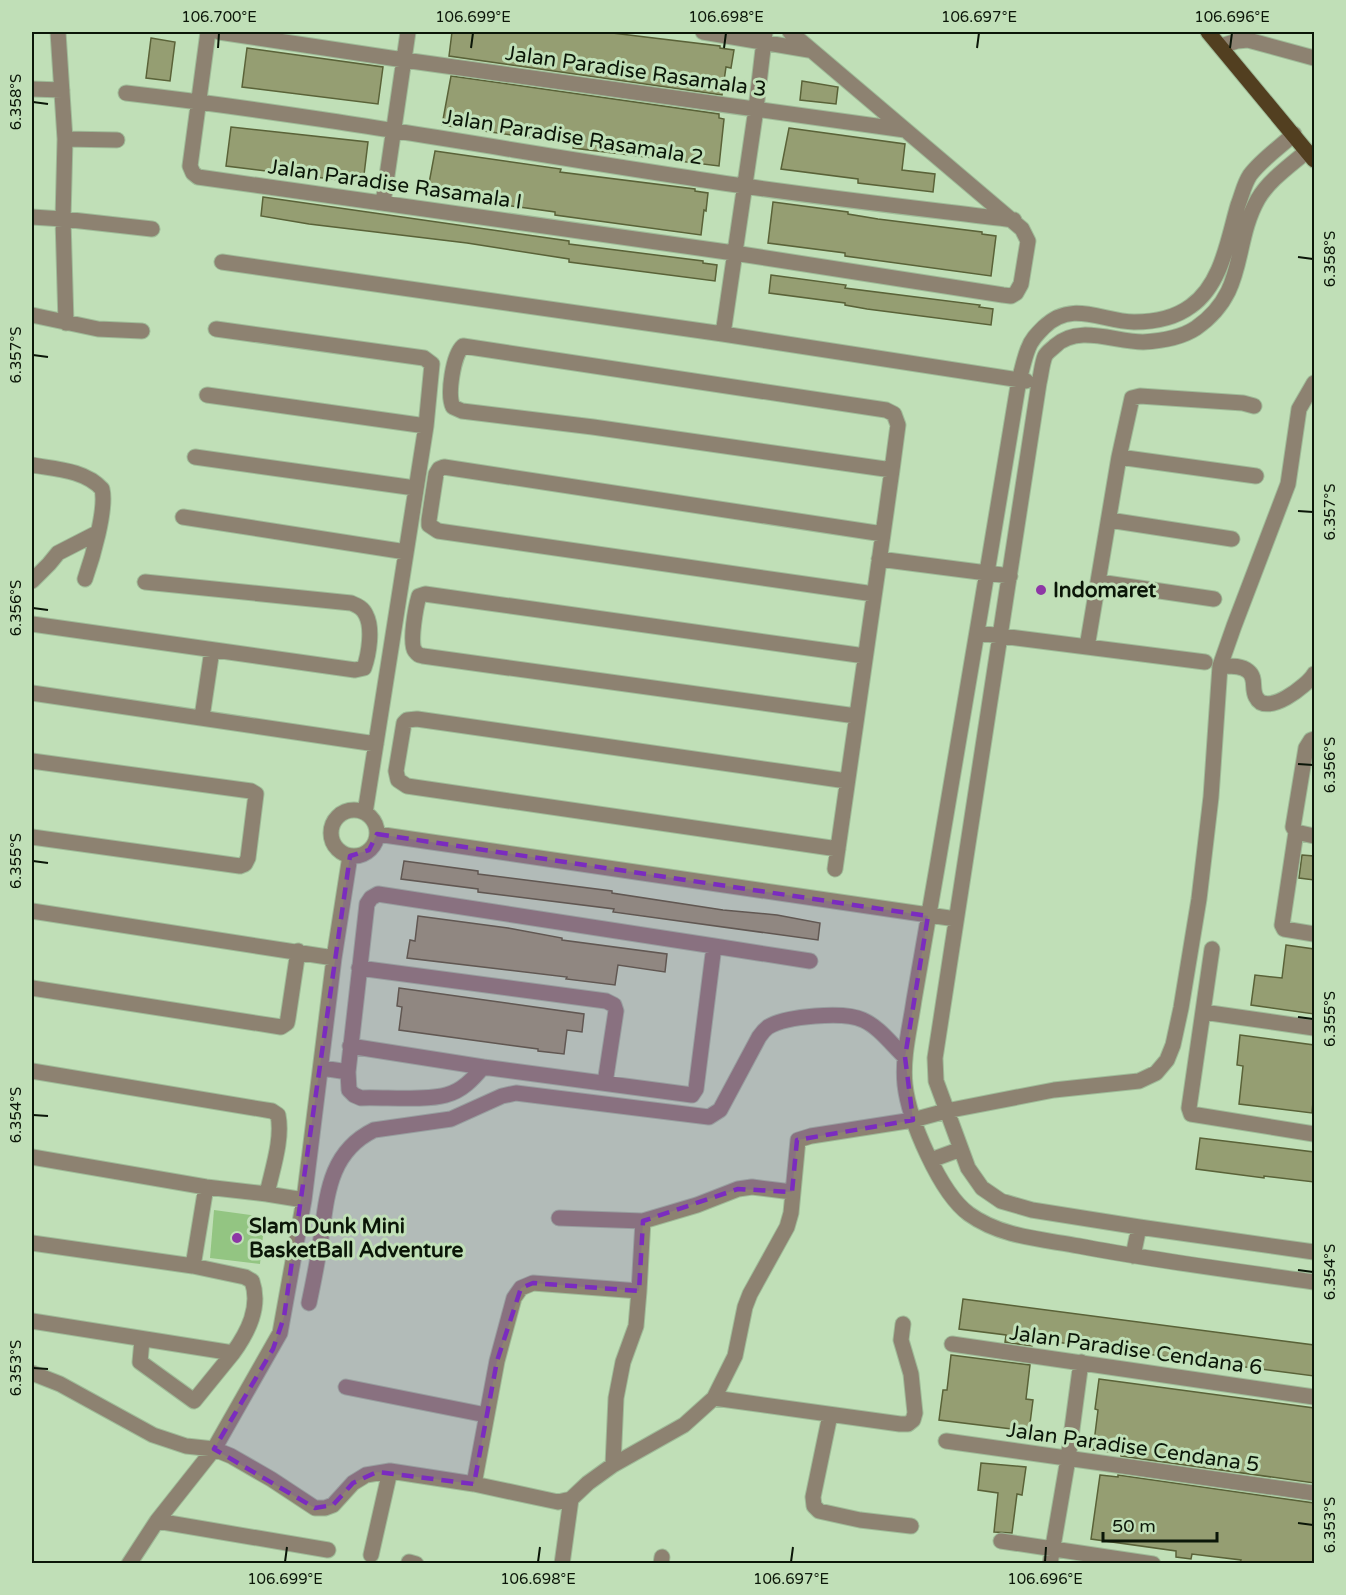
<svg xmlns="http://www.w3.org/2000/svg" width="1346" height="1595" font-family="'Varela Round',sans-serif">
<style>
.green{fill:#93c582}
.building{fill:#959e72;stroke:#5a6238;stroke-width:1.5}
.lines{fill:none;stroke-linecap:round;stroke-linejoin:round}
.minor-casing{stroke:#9fbb98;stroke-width:17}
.major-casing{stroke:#9fbb98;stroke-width:17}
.minor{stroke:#8d8271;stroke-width:15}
.major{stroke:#523f20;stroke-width:15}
.marked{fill:#7b2cbf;fill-opacity:0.2;stroke:#7b2cbf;stroke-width:4.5;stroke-dasharray:12 8;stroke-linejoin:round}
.ticks{fill:none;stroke:#0b1608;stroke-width:2}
.poi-dot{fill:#8d37a5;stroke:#c0dfb7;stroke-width:2}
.labels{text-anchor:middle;stroke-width:6;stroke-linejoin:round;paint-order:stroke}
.street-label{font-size:21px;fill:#0b1608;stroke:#c0dfb7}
.poi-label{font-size:21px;font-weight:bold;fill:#0b1608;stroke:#c0dfb7;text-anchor:start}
.neatline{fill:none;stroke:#0b1608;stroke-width:2}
.ticks-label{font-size:15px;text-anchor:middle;fill:#0b1608}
</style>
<rect width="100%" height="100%" fill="#c0dfb7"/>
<!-- green -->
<path class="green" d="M214,1210L265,1217L260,1264L210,1258Z"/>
<!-- building -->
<path class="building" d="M452,32H604L720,46V48L734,50L731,68L726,67L722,95L449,56Z
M151,38L175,42L170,81L146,78Z
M247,48L383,67L378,104L242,87Z
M451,76L719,114V118L724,119L719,166L573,148L574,144L442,125Z
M802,81L838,87L836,104L800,100Z
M231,127L368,142L363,183L226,166Z
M789,128L905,144L902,170L935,174L933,192L858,183V179L781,169Z
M435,151L561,169L560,172L695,189V191L708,193L706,211L704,210L701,235L555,215V212L427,194Z
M263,197L569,241V244L703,261V263L717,265L715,281L569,262V259L467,243L309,224L261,216Z
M773,202L848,212V214L878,219L982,232V234L996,236L991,276L867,259L845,256V253L768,243Z
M771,275L846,285L845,288L980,305L979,307L993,309L991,325L867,309L845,305V303L769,293Z
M1302,855L1314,856V880L1299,878Z
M404,861L478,871V874L612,891V893L723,910L777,915L820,923L818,940L613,912L614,909L478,892V889L401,879Z
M418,916L508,928L562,938V940L667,954L665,972L618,965L615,985L566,979L567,977L407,958L410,940L415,941Z
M1286,945L1314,949V1014L1251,1005L1255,975L1282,978Z
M399,988L584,1014L582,1032L567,1030L564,1054L538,1051V1049L399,1030L402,1007L397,1006Z
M1240,1035L1314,1045V1090L1312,1113L1239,1104L1243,1066L1237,1065Z
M1200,1138L1314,1152V1182L1264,1176V1178L1196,1169Z
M963,1299L1314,1345V1376L1033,1339L1032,1346L1005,1342L1006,1335L959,1329Z
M951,1355L1030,1365L1026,1399L1033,1400L1029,1431L939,1420L943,1390H947Z
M1099,1379L1314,1408V1483L1121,1456V1453L1093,1450L1098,1410L1095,1409Z
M981,1463L1026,1467L1022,1495L1017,1494L1012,1533L994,1532L998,1493L978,1490Z
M1100,1475L1118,1477V1475L1314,1503V1563H1240L1241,1560L1192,1554L1191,1559L1176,1557V1551L1091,1539Z"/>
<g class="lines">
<defs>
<path id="minor" d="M58,32L65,139L117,140
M208,32L190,166L193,173L198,177L734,253L1003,295L1011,296L1016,293L1021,284L1028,241L1022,229L790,32
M219,32L404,60L905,130
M703,32L809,50
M1221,46L1237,41L1248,40L1314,58
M32,89L62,90
M126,93C333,117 538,156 744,186C834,199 924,209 1014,220
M1294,134C1280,147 1261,160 1250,175C1244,184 1242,195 1238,205C1228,239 1222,284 1191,306C1175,318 1154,322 1134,322C1101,321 1072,300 1044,327C1037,334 1031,340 1028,349C1024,359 1022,370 1019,380C992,541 966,701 938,862C930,908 922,954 914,1000C910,1028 902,1057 905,1085C909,1120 940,1193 969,1214C1001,1237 1041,1239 1079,1246C1157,1261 1236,1271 1314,1282
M65,139L63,219L66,323
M1307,151C1291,165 1269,180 1258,199C1232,245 1248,292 1196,328C1181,338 1161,341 1143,342C1115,342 1078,324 1055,346C1052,349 1047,352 1045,356C1042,363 1041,375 1039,383L935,1058L936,1081L968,1168L982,1188L1001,1201L1032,1210L1139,1227L1314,1252
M383,203L408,32
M32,217L63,219L152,229
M222,262L723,334L1026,381
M32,315L98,329L142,331
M216,329L424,358L432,364L426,426L365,813
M723,334L756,109L765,32
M463,346L886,410L894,414L898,425L892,470L593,427L462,411L453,407C447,395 453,355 463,346Z
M207,395L426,426
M195,457L415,488
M1119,457L1256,476
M32,465C55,469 85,470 102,489C107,509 92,559 85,579
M183,517L406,552
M1109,520L1232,539
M879,559L1010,576
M32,581L49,564L58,553L97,533
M1099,582L1214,599
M874,594L438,531L429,525V520L436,474L439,469L444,467L883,534L892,470
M32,624L355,670L364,668C369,654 373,628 366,615C363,608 358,606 351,603L145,582
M978,633L1205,662
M1087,647L1119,457L1132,398L1140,396L1243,403L1254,406
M1220,666C1229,666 1241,665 1248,671C1257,678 1251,688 1256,697C1266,718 1308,685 1314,674
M32,693L376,744
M856,716L423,656C419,655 418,655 415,651C409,643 416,606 419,596L425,594L865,656
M202,717L212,650
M1314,739L1311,740L1306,748L1293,827L1296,832L1282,925L1284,929L1314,934
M32,761L251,791L256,794L248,858L245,864L240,866L32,837
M331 833a23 23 0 1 1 46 0a23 23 0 1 1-46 0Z
M1296,832L1314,836
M377,834L956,919
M838,849L407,786L398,780L396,771L404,723L407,720L417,719L847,781
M835,869L883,534
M32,911L334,958
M1212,949L1189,1108L1191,1114L1314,1134
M359,968L606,1001L614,1005L616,1011L605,1083
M32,988L281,1027L287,1023L288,1018L298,951
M1203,1012L1314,1028
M350,1046L483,1067
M322,1068L348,1072L349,1090L354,1095L361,1098C384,1097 425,1101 446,1095C462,1091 473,1079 483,1067L692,1095L696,1089L714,946L810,961
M32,1071L272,1111L278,1115C283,1139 272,1170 267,1194L206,1187L32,1157
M348,1072L367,904L371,898L378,894L714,946
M931,1160L961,1149
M267,1194L304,1200
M559,1218L643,1221L697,1205L738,1189L752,1187L792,1192
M32,1243L193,1266L245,1277L252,1281C261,1307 248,1332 233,1353L32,1321
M1133,1256L1139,1227
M193,1266L206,1187
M309,1303C313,1284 317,1264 320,1245C327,1199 327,1153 374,1130L451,1119L502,1096L516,1093L709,1117L720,1110L759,1037C761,1034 764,1030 768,1027C786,1016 844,1011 863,1020C879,1027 892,1045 905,1057
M142,1340L140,1362L194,1401L233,1353
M952,1344L1314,1397
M32,1373L60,1384L153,1435L186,1446L214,1449L231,1456L271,1479L315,1508H325L333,1505L353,1483L366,1475L390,1471L474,1484L558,1502L571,1499
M346,1387L486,1415
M714,1398L900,1424H908L913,1420L915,1413L911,1374L901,1340L903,1324
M830,1415L813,1497L814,1506L819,1511L860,1520L911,1526
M946,1441L1314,1493
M613,1465L616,1398L623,1362L636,1326L639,1291
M474,1484L497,1361L514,1298L521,1288L533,1283L639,1291L643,1221
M157,1521L214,1449L280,1333L304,1200L334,958L350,856
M1001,1541L1153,1564
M371,1555L390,1471
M409,1562L416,1564
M129,1564L157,1521L328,1550
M562,1564L571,1499L588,1483L613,1465L684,1425L714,1398L735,1356L745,1307L750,1294L787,1227L791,1213L798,1140L811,1136L913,1120L946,1111L1054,1090L1139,1081L1156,1073L1167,1060L1173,1045L1181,1008L1199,899L1211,797L1220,666L1234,626L1288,484L1299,409L1314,383
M661,1564L662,1557
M1050,1564L1068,1459L1081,1362"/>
<path id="major" d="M1208,32L1314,160"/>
</defs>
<!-- minor casing -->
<use href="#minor" class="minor-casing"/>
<!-- major casing -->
<use href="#major" class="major-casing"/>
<!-- minor -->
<use href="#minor" class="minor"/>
<!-- major -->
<use href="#major" class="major"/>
</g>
<!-- marked area -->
<path class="marked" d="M377,834L928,916L905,1057L913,1120L797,1140L792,1192L738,1189L643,1221L639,1291L533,1283L521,1288L497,1361L474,1484L377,1472L353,1483L333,1505L315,1508L214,1449L273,1349L284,1317L350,856L369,850Z"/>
<!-- ticks -->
<path class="ticks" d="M218,48L219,33M471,48L473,33M724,48L726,33M977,48L979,33M1230,48L1232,33M33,102L48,104M1298,257L1313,259M33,355L48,357M1298,511L1313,512M33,608L48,610M1298,764L1313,765M33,861L48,863M1298,1017L1313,1019M33,1115L48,1116M1298,1270L1313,1272M33,1368L48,1369M1298,1523L1313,1525M285,1562L287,1547M538,1562L540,1547M791,1562L793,1547M1045,1562L1046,1547"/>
<!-- markers -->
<g class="poi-dot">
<circle cx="1041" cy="590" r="6"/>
<circle cx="237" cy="1238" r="6"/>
</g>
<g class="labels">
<!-- street labels -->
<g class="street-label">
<text transform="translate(636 71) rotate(8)" y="7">Jalan Paradise Rasamala 3</text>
<text transform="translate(573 137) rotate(9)" y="7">Jalan Paradise Rasamala 2</text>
<text transform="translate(395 184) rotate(8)" y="7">Jalan Paradise Rasamala I</text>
<text transform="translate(1136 1350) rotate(8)" y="7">Jalan Paradise Cendana 6</text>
<text transform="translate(1133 1447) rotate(8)" y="7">Jalan Paradise Cendana 5</text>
</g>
<!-- poi labels -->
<g class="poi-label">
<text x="1053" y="597">Indomaret</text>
<text x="249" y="1233">Slam Dunk Mini<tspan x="249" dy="24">BasketBall Adventure</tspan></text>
</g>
</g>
<!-- border -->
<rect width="1346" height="1595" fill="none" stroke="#c0dfb7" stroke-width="66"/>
<!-- scale -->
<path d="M1103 1532v9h114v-9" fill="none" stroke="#0b1608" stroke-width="3"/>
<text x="1112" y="1532" font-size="18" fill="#0b1608" stroke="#c0dfb7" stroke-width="4.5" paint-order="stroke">50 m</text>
<rect x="33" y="33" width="1280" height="1529" class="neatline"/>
<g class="ticks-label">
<text x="219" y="22">106.700°E</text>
<text x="473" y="22">106.699°E</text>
<text x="726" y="22">106.698°E</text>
<text x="979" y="22">106.697°E</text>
<text x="1232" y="22">106.696°E</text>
<text transform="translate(16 102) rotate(-90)" y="5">6.358°S</text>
<text transform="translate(1330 259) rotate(-90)" y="5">6.358°S</text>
<text transform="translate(16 355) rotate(-90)" y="5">6.357°S</text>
<text transform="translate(1330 512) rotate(-90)" y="5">6.357°S</text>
<text transform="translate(16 608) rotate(-90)" y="5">6.356°S</text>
<text transform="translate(1330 765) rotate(-90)" y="5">6.356°S</text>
<text transform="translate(16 861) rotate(-90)" y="5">6.355°S</text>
<text transform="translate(1330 1019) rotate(-90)" y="5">6.355°S</text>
<text transform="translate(16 1115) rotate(-90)" y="5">6.354°S</text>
<text transform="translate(1330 1272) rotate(-90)" y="5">6.354°S</text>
<text transform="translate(16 1368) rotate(-90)" y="5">6.353°S</text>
<text transform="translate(1330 1525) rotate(-90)" y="5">6.353°S</text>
<text x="285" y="1584">106.699°E</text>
<text x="538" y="1584">106.698°E</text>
<text x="791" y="1584">106.697°E</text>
<text x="1045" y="1584">106.696°E</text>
</g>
</svg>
